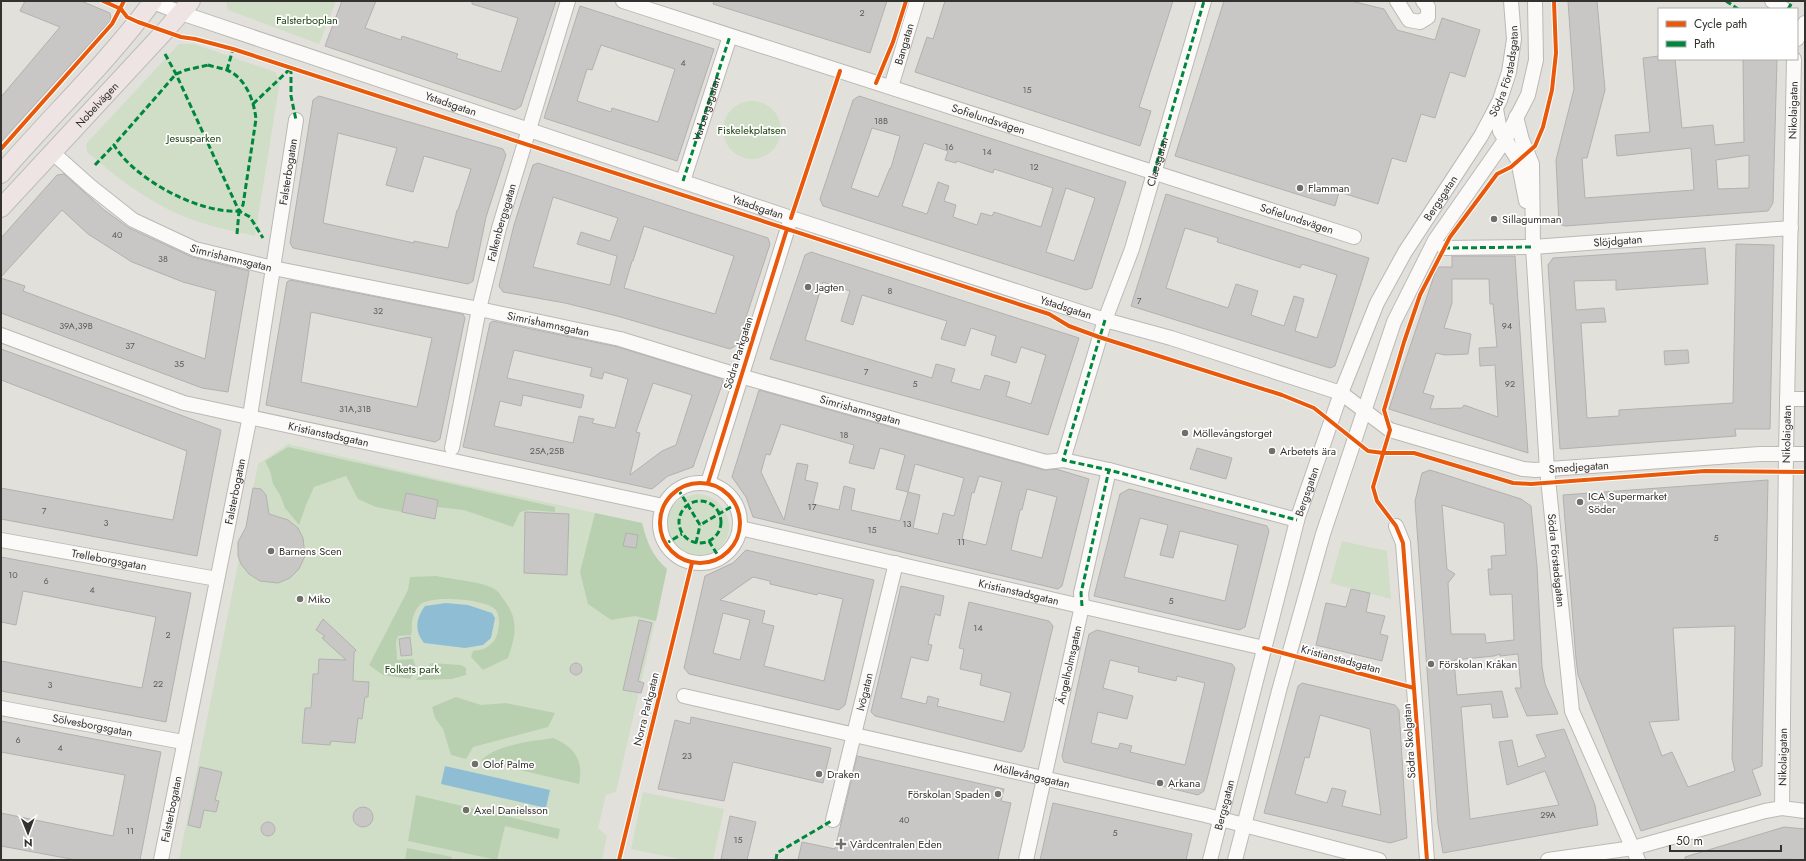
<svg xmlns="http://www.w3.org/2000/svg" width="1806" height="861" font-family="Jost,sans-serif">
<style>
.green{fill:#d0dec8}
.forest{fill:#b9d0b0}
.water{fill:#8fbed4}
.building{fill:#c9c7c6;stroke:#b2b1b0;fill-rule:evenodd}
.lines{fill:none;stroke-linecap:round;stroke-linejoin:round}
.minor-casing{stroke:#bbb9b5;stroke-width:16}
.major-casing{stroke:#bdbcb8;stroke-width:20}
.minor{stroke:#fbfaf9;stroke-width:14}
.major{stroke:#eee4e4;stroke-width:18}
.quiet{stroke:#00873e;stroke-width:3;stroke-dasharray:6 3;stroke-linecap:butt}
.cycleway-casing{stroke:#fff;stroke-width:6}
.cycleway{stroke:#e8590c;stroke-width:4}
.poi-dot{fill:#716f6a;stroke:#fff;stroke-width:1.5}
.labels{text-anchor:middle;stroke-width:3.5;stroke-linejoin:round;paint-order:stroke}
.number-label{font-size:9px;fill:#5c5a56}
.park-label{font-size:11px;fill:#19410c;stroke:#fff}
.street-label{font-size:11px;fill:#34322e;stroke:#fff}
.poi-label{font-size:11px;fill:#34322e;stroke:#fff;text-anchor:start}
</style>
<rect width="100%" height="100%" fill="#e2e0da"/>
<!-- green -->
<path class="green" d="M226,1H336L319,44L228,10Z
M179,44H194L275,72L280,81L255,236C229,230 203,225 178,214C144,199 115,176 87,152L86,144Z
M723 130a29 29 0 1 1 58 0a29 29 0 1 1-58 0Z
M288,444L443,480L642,523C647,542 652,556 667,569L616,792L606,795L598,828L607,836L602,860H179L258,464Z
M697,494C711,495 717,500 724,510C746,544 694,574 676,548C673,543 669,541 667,537C663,529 666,512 673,505C678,500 690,495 697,494Z
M1342,541L1387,551L1391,599L1330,583Z
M643,792L724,809L713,860H684L631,849Z"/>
<!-- forest -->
<path class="forest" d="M288,447L555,507V512L529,510L520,512L513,527L464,510L437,507L438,500L406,493L402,512L376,507L358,499L346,476L314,487L306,505L299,525L285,508L280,495L273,484L270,471L265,461Z
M595,513L642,523C647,542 652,556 667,569L656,621L635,616L611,620L588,604L580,572Z
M436,576C450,579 486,582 496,590C499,592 502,597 504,600C519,619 516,635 508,658L483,670L471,657L473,651C481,650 486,649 492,643C499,637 502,616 495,609C484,599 433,595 421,604C416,608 412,617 412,623C411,628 413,630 411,635L398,636L396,642L397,660L413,659L417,669L410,679L383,675L369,665L408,590L410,577Z
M431,663L461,665L466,668V675L452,679L416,680Z
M456,697L481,705L506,703L555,713L548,727L473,747L466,759L451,755L443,729L435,718L432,707Z
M553,738C575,747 584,761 579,784L481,761C493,745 533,741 553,738Z
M416,795L560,829L558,839L505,826L497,860L408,841Z
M407,848L452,857L451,860H405Z"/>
<!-- water -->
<path class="water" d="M446,603L468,605L492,613L495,618L491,638L483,645L465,648L424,643C414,631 416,618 425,606Z
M445,766L550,790L546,808L441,784Z"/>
<!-- building -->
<path class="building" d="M25,1H81L110,13L111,20L1,142V97L60,27L20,11Z
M342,1H376L365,28L401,40L402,36L458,54L456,58L501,72L518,18L472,4V1H556L521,106L515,110L325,46Z
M714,1H887L870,53L713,4Z
M945,1H1173L1139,107L1151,111L1140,146L915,72L927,37L933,39Z
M1224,1H1351L1384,9L1397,30L1435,40L1442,18L1480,30L1465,77L1450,72L1435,118L1421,114L1406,162L1392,158L1378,204L1339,192L1335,206L1175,156Z
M1568,1H1597L1605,90L1587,158H1582L1585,198L1694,190L1691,148L1617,156L1615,135L1650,132L1643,58L1659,56V59H1675L1682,128L1713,125L1715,145L1744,142L1743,59H1777L1773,203L1768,211L1565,226L1559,224L1556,160L1574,89ZM1749,155V188L1718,189L1716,160Z
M580,6L714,49L677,161L544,118ZM601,45L675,69L658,122L612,108L611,112L577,101L587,69L592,70Z
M319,96L503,149L506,155L486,217L473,281L468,284L293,248L290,243L313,100ZM338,133L397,148L386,185L413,192L424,156L471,169L458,210H457L448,248L414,241V243L323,223Z
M859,96L1126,182L1092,288L1086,290L823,206L820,199L853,100ZM872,128L900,136L891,168H890L878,197L851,188ZM924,143L948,151L945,160L956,163L957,161L993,173L994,169L1053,188L1041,227L994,212L992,216L981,213L977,225L953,217L956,205L944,201L949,186L938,182L927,214L902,206ZM1066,188L1095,198L1074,261L1046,252Z
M538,163L768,238L770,244L737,345L730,349L617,316L565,303L503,292L499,286L514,225L533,165ZM553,197L618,218L610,241L581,232L577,244L617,256L610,285L533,267ZM644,226L734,256L715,314L624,288L632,261H633Z
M64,174L103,209L129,228L192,257L249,271L228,392L202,388L1,313V278L25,286L23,291L205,359L216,291L183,282L132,262L88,234L62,210L1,277V238L57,175Z
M1166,194L1369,258L1335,366L1330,368L1131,306ZM1185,228L1218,238L1217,242L1300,268L1302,264L1337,275L1317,338L1295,331L1304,299L1294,296L1284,326L1251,315L1258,291L1236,284L1228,308L1166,288Z
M1736,244L1774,245L1770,429H1735L1736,436L1560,449L1548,265L1553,258L1705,248L1708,284L1616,290V280L1574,281L1576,310L1604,308L1606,322L1581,323L1587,418L1619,416V410L1733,403Z
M811,252L1079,338L1048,435L770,359L805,255ZM823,282L850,291L841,321L853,325L862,295L947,321L941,339L965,346L971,328L996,336L991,355L1016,363L1021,347L1046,355L1031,404L1006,396L1010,382L985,375L980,390L951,382L955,369L936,364L932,378L805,340Z
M1452,256H1515L1528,453L1389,409L1437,267H1452ZM1452,279H1489L1490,304H1493L1497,347L1479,348L1480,366L1495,365L1498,417L1464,405L1462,408L1430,409L1434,396L1423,393L1436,353L1445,355L1468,354L1471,334L1444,328L1452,303Z
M290,280L463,314L465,318L440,439L435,442L266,405L287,282ZM311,312L432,338L417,407L301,382Z
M493,321L618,347L722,379L723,382L693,467L668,476L652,489L463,447L490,323ZM514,350L592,368L590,376L602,379L604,372L628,379L615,428L592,423L594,419L579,416L573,443L494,426L500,401L521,406L523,395L581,408L584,395L507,378ZM653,383L692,395L676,445L662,451L630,475L640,433L636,432Z
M1,349L221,430L197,556L1,519V488L173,520L187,451L1,380Z
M1688,350L1689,363L1665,365L1664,351Z
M759,390L1044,470L1056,469L1089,479L1062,586L1058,589L753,517L746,497L732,477ZM781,424L854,445L849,463L874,469L880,448L905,455L896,489L908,492L900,521L851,510L855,489L844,486L839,510L813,504L818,483L805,480L808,465L797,463L784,520L761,472L766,454L770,455ZM915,464L964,478L954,516L943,513L938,534L913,528L920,495L908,492ZM979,476L1002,482L986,545L962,539L972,492L974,493ZM1027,489L1057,497L1042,558L1011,550L1020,510H1022Z
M1197,448L1232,458L1226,479L1190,469Z
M1430,470L1521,499L1531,506L1537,567L1542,667L1545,684L1558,714L1527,716L1515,688H1521L1518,654L1500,656V654L1494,656L1454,660L1457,695L1502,691L1508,717L1493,718L1491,704L1461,707L1470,819L1559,805L1545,771L1507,785L1499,742L1512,740L1518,767L1546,757L1536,735L1564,729L1595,805L1598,825L1443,853L1438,824L1415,501L1422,473ZM1442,505L1504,523L1506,555L1491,556L1492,569H1488L1490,595L1512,594L1514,640L1486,643L1485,634H1451L1448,583L1455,574L1447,569Z
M1768,480L1762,766L1752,770L1761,795L1641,831L1578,675L1576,659L1563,495ZM1735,626L1732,758L1735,771L1688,787L1672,752L1662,756L1649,722L1679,720L1673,628Z
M253,488L261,489L266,495L269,514L288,520L298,528L303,538L305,556L299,569L290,578L278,583L260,581L249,574L241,564L238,556V542L246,527Z
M1129,489L1267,526L1269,531L1245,627L1239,630L1094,596L1120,494ZM1140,518L1168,525L1160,555L1173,558L1180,531L1238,545L1225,601L1124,577Z
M406,493L438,500L435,519L402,512Z
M525,512L569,514L567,575L524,573Z
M626,533L638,535L636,548L623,546Z
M746,550L874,580L845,705L839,710L689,674L684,668L705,576L733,563ZM753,577L770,581V584L817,595L818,593L843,599L824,681L764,666L774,626L762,623L765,611L720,600ZM723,613L750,620L740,660L713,653Z
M1,557L191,593L166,722L1,691V661L142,688L156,617L23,591L16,625L1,622Z
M901,586L944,596L940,616L935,614L928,644L932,645L928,661L911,657L901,698L926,704L928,696L939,699L937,706L1004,722L1011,693L980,685L982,674L960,669L964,649L959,648L969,602L1049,621L1053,626L1024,748L1021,752L875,716L871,712Z
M1351,589L1370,593L1366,612L1385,616L1380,634L1388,636L1382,661L1316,645L1326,603L1346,607Z
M323,619L356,650L354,653L353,681L369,682L368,697H365L362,719L358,718L355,743L331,741L330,745L302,743L305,708H311L313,674H318L319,659L346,660L322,638L325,636L316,630Z
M639,620L652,623L638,681L644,683L641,693L623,690Z
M1097,630L1232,664L1235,668L1204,791L1198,795L1064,762L1062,756L1089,634ZM1110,660L1139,667L1138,672L1176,681L1177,676L1205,683L1185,765L1130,752L1132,746L1120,743L1118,749L1091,743L1098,712L1127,719L1133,696L1103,688Z
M410,637L412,655L401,656L399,639Z
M570 669a6 6 0 1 1 12 0a6 6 0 1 1-12 0Z
M1302,683L1395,705L1399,710L1407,838L1390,843L1264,813L1298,686ZM1320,715L1370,729L1381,815L1342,806L1346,791L1332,788L1327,803L1295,794L1305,757L1309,758Z
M691,717L831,748L823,783L733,762L724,801L658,789L675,720L690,724Z
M1,721L161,752L140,860H76L1,846V813L113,836L125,775L1,752Z
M857,756L1004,789L1001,801L1011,803L998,860H798L802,842L835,849Z
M200,767L222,772L215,800L219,801L216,812L204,810L200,828L188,825Z
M1053,803L1192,834L1186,860H1040Z
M353 817a10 10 0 1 1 20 0a10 10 0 1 1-20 0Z
M730,816L756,822L747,860L721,859Z
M261 829a7 7 0 1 1 14 0a7 7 0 1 1-14 0Z
M1784,827L1805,829V860L1787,859L1685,860V857Z"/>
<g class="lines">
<defs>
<g id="minor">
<path id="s1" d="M151,1L181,13L791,218L1105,320L1171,338L1341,393L1390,430L1523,469L1535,470L1760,454H1805"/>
<path id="s2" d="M623,1L1354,237"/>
<path d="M1397,1L1409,20L1420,22L1428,17V7L1423,1"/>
<path d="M1772,1L1784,9"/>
<path d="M1797,39L1805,23"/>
<path id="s3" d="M891,87L917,1"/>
<path d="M1496,109L1500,131L1518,160L1526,201"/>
<path id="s4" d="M1516,117L1522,140L1532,164L1533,247L1547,469L1572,711L1638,860"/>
<path id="s5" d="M53,153L90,186L133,220L195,249L273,268L479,309L620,339L740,376L1046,462L1063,460L1109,470L1297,520"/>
<path d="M683,181L730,36"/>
<path id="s6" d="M1444,248L1533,247L1791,228"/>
<path id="s7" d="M1,335L184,403L663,506"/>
<path d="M1787,399H1805"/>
<path id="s8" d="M452,448L479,309L499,228L568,1"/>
<path id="s9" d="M1063,460L1105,320L1132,249L1204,1"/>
<circle cx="700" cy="523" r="40"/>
<path d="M708,483L791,218"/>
<path d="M1396,526L1403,543L1427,860"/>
<path id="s10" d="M740,528L1264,648"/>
<path id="s11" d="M1,540L217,579"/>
<path id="s12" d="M684,696L1205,815L1379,860"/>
<path id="s13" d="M1,708L183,742"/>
<path id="s14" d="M1782,808L1786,454L1794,59"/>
<path id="s15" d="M833,820L896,563"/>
<path id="s16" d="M161,860L250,416L296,120"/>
<path id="s17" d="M1026,860L1082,606L1081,593L1109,470"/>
<path id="s18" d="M1210,860L1298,517L1341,393L1377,303L1405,252L1481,136L1500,100L1509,72L1514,39L1511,1"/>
<path d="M1235,860L1280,687L1323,534L1394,322L1435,240L1505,140L1528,95L1536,60L1535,1"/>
<path d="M1548,860L1633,848L1765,811L1782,808L1805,811"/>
</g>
<g id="major">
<path d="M1,174C51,116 107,63 153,1"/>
<path id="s19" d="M1,208L165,31L191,1"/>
</g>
</defs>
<!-- minor casing -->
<use href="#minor" class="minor-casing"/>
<!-- major casing -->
<use href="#major" class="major-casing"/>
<!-- minor -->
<use href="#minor" class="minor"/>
<!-- major -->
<use href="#major" class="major"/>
<!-- quiet -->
<g class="quiet">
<path d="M1726,1L1738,9"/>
<path d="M1788,9L1793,1"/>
<path d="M165,54L176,74L239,211L250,217L263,238"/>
<path d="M208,65C214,67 221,68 227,70C246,78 254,101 256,119L243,205L239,211C199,214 134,179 114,145L176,74L186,70Z"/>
<path d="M291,68V96L296,120"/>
<path d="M227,70L233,49"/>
<path d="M253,104L291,68"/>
<path d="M95,165L114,145"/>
<path d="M1154,172L1204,1"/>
<path id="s20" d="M683,181L730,36"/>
<path d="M237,234L239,211"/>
<path d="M1444,248L1533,247"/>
<path d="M1105,320L1063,460L1109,470L1297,520"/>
<path d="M678,489L700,525L736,504"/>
<circle cx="700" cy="522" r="21"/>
<path d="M709,541L720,559"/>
<path d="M696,543L700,525"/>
<path d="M665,544L682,534"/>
<path d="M1082,606L1081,593L1109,470"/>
<path d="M776,860L777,853L833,820"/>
</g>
<defs>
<path id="cycleway" d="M103,1L121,9L127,17L138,22L181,37L195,39L233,49L1049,314L1069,326L1099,337L1282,395L1314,408L1368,451L1383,453H1414L1513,483L1531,484L1705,471L1805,472
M876,83L893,42L906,1
M1,149L112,24L124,1
M791,218L840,71
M660 523a40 40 0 1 1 80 0a40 40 0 1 1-80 0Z
M708,483L787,229
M1264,648L1414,688
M619,860L692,563
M1427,860L1403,543L1396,526L1377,501L1373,487L1390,430L1384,410L1404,342L1420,295L1450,237L1497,174L1511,167L1535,146L1543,127L1552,90L1556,53L1554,1"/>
</defs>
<!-- cycleway casing -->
<use href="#cycleway" class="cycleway-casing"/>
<!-- cycleway -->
<use href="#cycleway" class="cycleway"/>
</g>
<!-- markers -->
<g class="poi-dot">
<circle cx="1300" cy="188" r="4"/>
<circle cx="1494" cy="219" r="4"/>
<circle cx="808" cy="287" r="4"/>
<circle cx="1185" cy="433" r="4"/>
<circle cx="1272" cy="451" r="4"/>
<circle cx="1580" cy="502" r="4"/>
<circle cx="271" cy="551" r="4"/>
<circle cx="300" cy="599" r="4"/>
<circle cx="1431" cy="664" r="4"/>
<circle cx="475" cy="764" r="4"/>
<circle cx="819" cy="774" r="4"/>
<circle cx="1160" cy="783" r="4"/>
<circle cx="998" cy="794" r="4"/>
<circle cx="466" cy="810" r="4"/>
<path d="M839 838h4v4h4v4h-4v4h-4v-4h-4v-4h4z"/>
</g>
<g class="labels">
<!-- number labels -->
<g class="number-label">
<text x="862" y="16">2</text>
<text x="683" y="66">4</text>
<text x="1027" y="93">15</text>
<text x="881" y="124">18B</text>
<text x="949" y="150">16</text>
<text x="987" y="155">14</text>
<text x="1034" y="170">12</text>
<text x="117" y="238">40</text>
<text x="163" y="262">38</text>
<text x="890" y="294">8</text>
<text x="1139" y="304">7</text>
<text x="378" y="314">32</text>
<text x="76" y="329">39A,39B</text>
<text x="1507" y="329">94</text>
<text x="130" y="349">37</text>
<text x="179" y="367">35</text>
<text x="866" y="375">7</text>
<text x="915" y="387">5</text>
<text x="1510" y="387">92</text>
<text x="355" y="412">31A,31B</text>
<text x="844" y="438">18</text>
<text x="547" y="454">25A,25B</text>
<text x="812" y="510">17</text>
<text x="44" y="514">7</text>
<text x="106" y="526">3</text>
<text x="907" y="527">13</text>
<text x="872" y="533">15</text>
<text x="1716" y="541">5</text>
<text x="961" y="545">11</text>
<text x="13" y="578">10</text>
<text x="46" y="584">6</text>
<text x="92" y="593">4</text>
<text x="1171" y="604">5</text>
<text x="978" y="631">14</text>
<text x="168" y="638">2</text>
<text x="158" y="687">22</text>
<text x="50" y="688">3</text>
<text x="18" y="743">6</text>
<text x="60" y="751">4</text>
<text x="687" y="759">23</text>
<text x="1548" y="818">29A</text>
<text x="904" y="823">40</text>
<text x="130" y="834">11</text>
<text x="1115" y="836">5</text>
<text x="738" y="843">15</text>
</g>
<!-- park labels -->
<g class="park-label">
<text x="307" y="24">Falsterboplan</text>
<text x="752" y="134">Fiskelekplatsen</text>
<text x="194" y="142">Jesusparken</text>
<text x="412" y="673">Folkets park</text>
</g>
<!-- street labels -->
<g class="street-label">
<text dy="4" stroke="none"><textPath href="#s3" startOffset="45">Bangatan</textPath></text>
<text dy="4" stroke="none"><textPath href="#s18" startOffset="849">Södra Förstadsgatan</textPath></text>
<text dy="4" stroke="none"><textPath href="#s1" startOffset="317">Ystadsgatan</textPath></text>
<text dy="4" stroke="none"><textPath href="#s19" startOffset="141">Nobelvägen</textPath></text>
<text dy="4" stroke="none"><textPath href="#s20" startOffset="76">Varbergsgatan</textPath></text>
<text dy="4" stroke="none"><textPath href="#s14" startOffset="698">Nikolaigatan</textPath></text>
<text dy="4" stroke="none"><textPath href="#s2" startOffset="384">Sofielundsvägen</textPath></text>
<text dy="4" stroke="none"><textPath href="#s9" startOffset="313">Claesgatan</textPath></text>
<text dy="4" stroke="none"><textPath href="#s16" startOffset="700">Falsterbogatan</textPath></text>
<text dy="4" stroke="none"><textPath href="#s18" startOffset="705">Bergsgatan</textPath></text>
<text dy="4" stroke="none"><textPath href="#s1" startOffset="641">Ystadsgatan</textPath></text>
<text dy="4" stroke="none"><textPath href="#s2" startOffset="708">Sofielundsvägen</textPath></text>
<text dy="4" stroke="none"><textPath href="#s8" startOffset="231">Falkenbergsgatan</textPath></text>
<text dy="4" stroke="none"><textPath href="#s6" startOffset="174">Slöjdgatan</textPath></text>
<text dy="4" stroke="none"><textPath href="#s5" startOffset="210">Simrishamnsgatan</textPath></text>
<text dy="4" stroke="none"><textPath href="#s1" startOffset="965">Ystadsgatan</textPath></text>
<text dy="4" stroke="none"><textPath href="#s5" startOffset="534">Simrishamnsgatan</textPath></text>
<text transform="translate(738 353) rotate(-73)" y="4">Södra Parkgatan</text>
<text dy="4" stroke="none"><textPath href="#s5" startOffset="858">Simrishamnsgatan</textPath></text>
<text dy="4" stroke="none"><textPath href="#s7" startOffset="343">Kristianstadsgatan</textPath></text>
<text dy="4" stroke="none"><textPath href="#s14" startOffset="374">Nikolaigatan</textPath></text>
<text dy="4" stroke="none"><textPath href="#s1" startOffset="1509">Smedjegatan</textPath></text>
<text dy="4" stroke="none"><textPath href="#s16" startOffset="376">Falsterbogatan</textPath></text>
<text dy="4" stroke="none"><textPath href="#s18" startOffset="381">Bergsgatan</textPath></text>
<text dy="4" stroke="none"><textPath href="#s11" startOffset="110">Trelleborgsgatan</textPath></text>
<text dy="4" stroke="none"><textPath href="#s4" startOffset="447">Södra Förstadsgatan</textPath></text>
<text dy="4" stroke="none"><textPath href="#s10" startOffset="286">Kristianstadsgatan</textPath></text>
<text transform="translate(1341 659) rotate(15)" y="4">Kristianstadsgatan</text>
<text dy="4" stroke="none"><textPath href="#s17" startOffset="200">Ängelholmsgatan</textPath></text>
<text dy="4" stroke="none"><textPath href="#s15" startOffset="132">Ivögatan</textPath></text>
<text transform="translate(646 709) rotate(-76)" y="4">Norra Parkgatan</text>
<text dy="4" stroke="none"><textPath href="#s13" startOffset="93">Sölvesborgsgatan</textPath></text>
<text transform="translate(1409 741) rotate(-94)" y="4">Södra Skolgatan</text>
<text dy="4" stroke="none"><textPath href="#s14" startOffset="51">Nikolaigatan</textPath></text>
<text dy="4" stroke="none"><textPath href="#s12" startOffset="357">Möllevångsgatan</textPath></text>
<text dy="4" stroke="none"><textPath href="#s18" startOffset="57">Bergsgatan</textPath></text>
<text dy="4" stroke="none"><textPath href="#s16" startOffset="52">Falsterbogatan</textPath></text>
</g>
<!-- poi labels -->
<g class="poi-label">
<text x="1308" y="192">Flamman</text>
<text x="1502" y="223">Sillagumman</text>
<text x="816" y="291">Jagten</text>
<text x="1193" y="437">Möllevångstorget</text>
<text x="1280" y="455">Arbetets ära</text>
<text x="1588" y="500">ICA Supermarket<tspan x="1588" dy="13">Söder</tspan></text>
<text x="279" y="555">Barnens Scen</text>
<text x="308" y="603">Miko</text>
<text x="1439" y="668">Förskolan Kråkan</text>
<text x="483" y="768">Olof Palme</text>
<text x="827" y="778">Draken</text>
<text x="1168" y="787">Arkana</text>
<text x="990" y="798" text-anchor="end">Förskolan Spaden</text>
<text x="474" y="814">Axel Danielsson</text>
<text x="850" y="848">Vårdcentralen Eden</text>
</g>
</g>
<!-- border -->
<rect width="1806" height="861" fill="none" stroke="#34322e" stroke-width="4"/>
<!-- legend -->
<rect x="1658" y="8" width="140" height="52" fill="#ffffff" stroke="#aeadab"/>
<rect x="1666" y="21" width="20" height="6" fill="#e8590c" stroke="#aeadab"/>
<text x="1694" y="28" font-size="12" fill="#34322e">Cycle path</text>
<rect x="1666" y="41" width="20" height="6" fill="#00873e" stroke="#aeadab"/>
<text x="1694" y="48" font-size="12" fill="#34322e">Path</text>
<!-- north arrow -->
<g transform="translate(28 833) rotate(179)" stroke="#ffffff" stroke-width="3" paint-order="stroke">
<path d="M0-3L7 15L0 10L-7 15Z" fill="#34322e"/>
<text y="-6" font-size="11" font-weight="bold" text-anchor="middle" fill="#34322e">N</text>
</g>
<!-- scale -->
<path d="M1670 845v6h111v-6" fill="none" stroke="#34322e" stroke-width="2"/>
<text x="1676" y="845" font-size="12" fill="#34322e" stroke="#ffffff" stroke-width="3" paint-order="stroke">50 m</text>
</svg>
